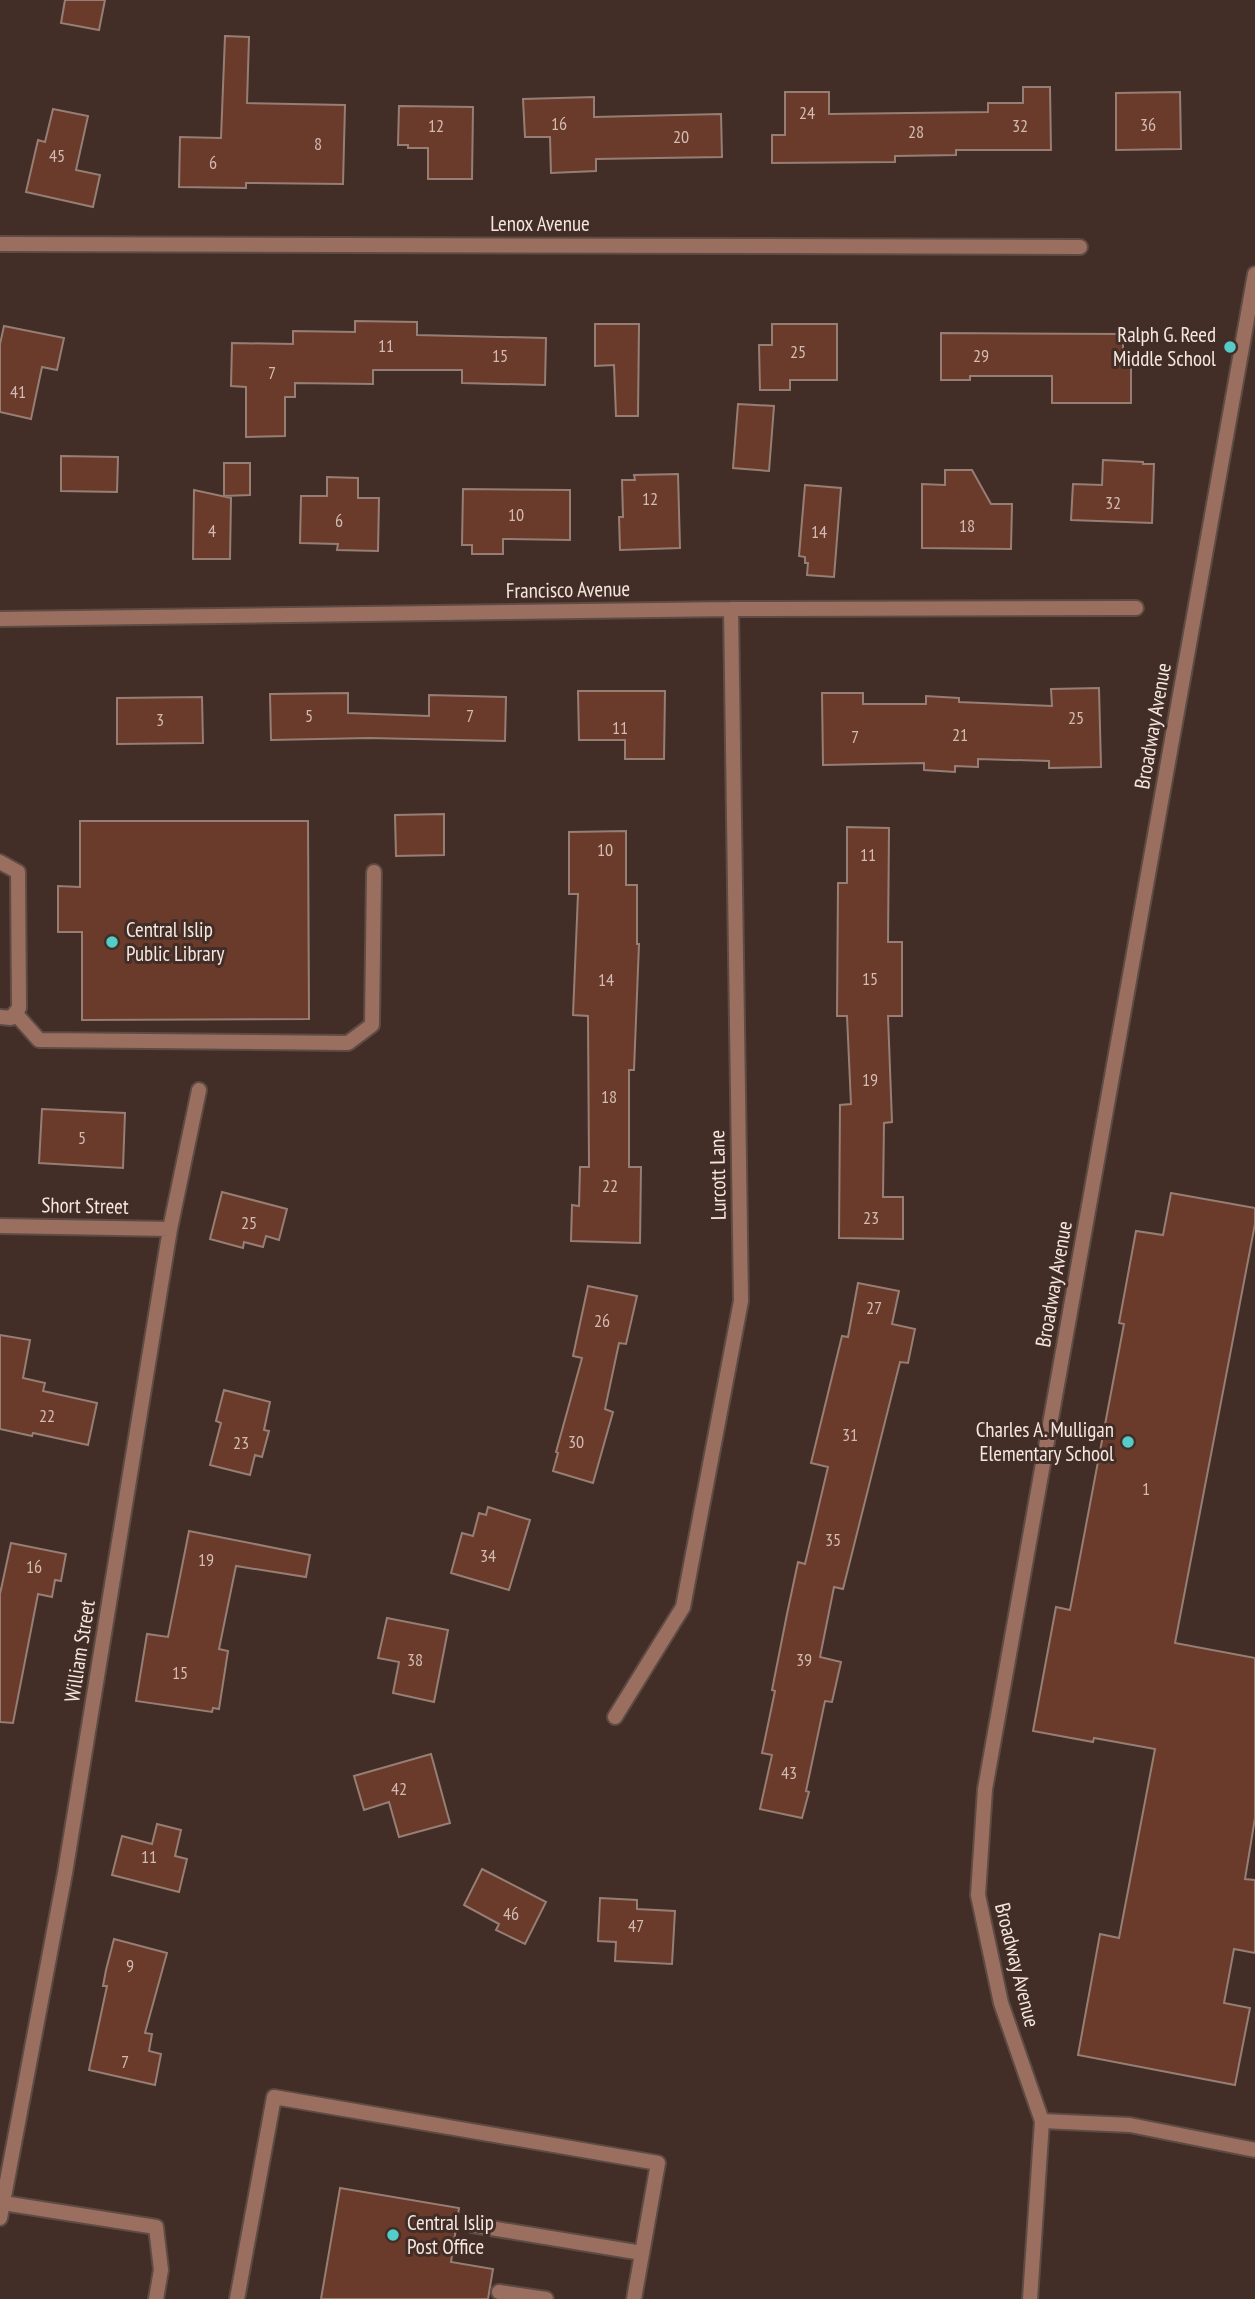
<svg xmlns="http://www.w3.org/2000/svg" width="1255" height="2299" font-family="'PT Sans Narrow',sans-serif">
<style>
.building{fill:#6a3b2a;stroke:#977e75;stroke-width:2}
.lines{fill:none;stroke-linecap:round;stroke-linejoin:round}
.service-casing{stroke:#5e4b44;stroke-width:18}
.minor-casing{stroke:#5e4b44;stroke-width:18}
.service{stroke:#9a6f5f;stroke-width:14}
.minor{stroke:#9a6f5f;stroke-width:14}
.poi-dot{fill:#54cdc8;stroke:#422e26;stroke-width:2.5}
.labels{text-anchor:middle;stroke-width:6;stroke-linejoin:round;paint-order:stroke}
.number-label{font-size:18px;fill:#d2bbb3}
.street-label{font-size:21px;fill:#f4e6e1;stroke:#422e26}
.poi-label{font-size:21px;fill:#f4e6e1;stroke:#422e26;text-anchor:end}
</style>
<rect width="100%" height="100%" fill="#422e26"/>
<!-- building -->
<path class="building" d="M65,0H105L99,30L61,23Z
M225,36L249,37L247,103L345,105L343,184L246,183V188L179,187L180,137L221,138Z
M1023,87H1050L1051,150H956V155L895,156V162L772,163V135H785V92H829V114L988,112V103H1023Z
M1180,92L1181,149L1116,150V93Z
M594,97V117L721,114L722,157L596,159V171L551,173L550,137H525L523,99Z
M399,106L473,107L472,179H428V148H408V145H398Z
M53,109L88,116L76,170L100,175L93,207L26,192L38,140L45,142Z
M355,321L417,322V335L546,338L545,385L462,383V370H373V384L295,383V397H285V436L246,437V387L231,386L232,343L293,344V331L355,332Z
M595,324H639L638,416H616L614,365L595,366Z
M772,324H837V380H790V390H760L759,345H772Z
M4,326L64,338L57,370L42,367L31,419L0,412V344Z
M941,333L1123,334V367H1131V403H1052V376H970V380H941Z
M738,404L774,406L769,471L733,468Z
M61,456L118,457L117,492L61,491Z
M1103,460L1143,462V464H1154L1152,523L1071,520L1073,484L1102,485Z
M224,463H250V495L224,496Z
M945,470H972L991,504H1012L1011,549L922,548V484L945,485Z
M678,474L680,548L620,550L619,517H623L622,480H635L634,475Z
M327,477L358,478V498H379L378,551L337,550L338,544L300,543L301,496H327Z
M805,485L841,488L834,577L807,575L808,563H805V557L799,556Z
M463,489L570,490V540L503,539V554H472V545H462Z
M194,490L231,498L230,559H193Z
M1099,688L1101,767L1049,768V761L978,759V767L955,766V772L924,770V763L823,765L822,693H863V704H926V696L959,698V702L1052,706L1051,689Z
M578,691H665L664,759H625V740H579Z
M348,693V713L429,716V695L506,697L505,741L369,738L271,740L270,694Z
M202,697L203,743L117,744V698Z
M444,814V855L396,856L395,815Z
M80,821H308L309,1019L82,1020V932H58V886L80,887Z
M847,827L889,828L888,942H902V1016H888L892,1122L884,1123L883,1197H903V1239L839,1238L840,1105L851,1104L847,1016H837L838,883H847Z
M626,831V885H637V944H639L634,1070H629V1167H641L640,1243L571,1241L572,1205L579,1206L580,1167H589L588,1016L573,1015L578,894H569V832Z
M42,1109L125,1113L123,1168L39,1163Z
M222,1192L287,1209L279,1240L266,1236L263,1247L244,1242L243,1248L210,1239Z
M1171,1193L1255,1208V1224L1175,1643L1255,1658V1818L1245,1879L1255,1880V1953L1234,1949L1224,2003L1250,2008L1235,2085L1078,2055L1100,1934L1119,1938L1155,1749L1094,1738L1093,1742L1033,1731L1056,1607L1070,1610L1124,1324L1119,1323L1136,1231L1163,1235Z
M858,1283L899,1291L892,1324L915,1329L908,1363L900,1362L843,1589L834,1587L820,1657L841,1662L832,1702L825,1701L806,1791L809,1792L802,1818L760,1809L772,1755L762,1753L775,1691L772,1690L787,1614L798,1562L805,1564L828,1467L811,1463L842,1336L848,1337Z
M588,1286L637,1296L626,1344L619,1343L605,1409L613,1412L593,1483L553,1471L558,1453L556,1452L582,1358L573,1356Z
M0,1335L30,1340L23,1378L45,1383L43,1391L97,1403L88,1445L33,1433L32,1436L0,1429Z
M224,1390L270,1402L264,1430L269,1431L262,1457L255,1455L250,1475L210,1465L221,1423L216,1421Z
M488,1507L530,1520L509,1590L451,1573L462,1533L473,1536L479,1513L486,1515Z
M189,1531L310,1555L306,1577L236,1566L219,1649L228,1651L219,1709L213,1708L212,1712L136,1701L147,1634L168,1637Z
M11,1543L66,1554L61,1581L55,1580L52,1597L38,1594L13,1723L0,1722V1594Z
M387,1618L448,1630L434,1702L393,1693L399,1662L378,1658Z
M431,1754L450,1823L399,1837L389,1802L364,1810L354,1776Z
M157,1824L181,1830L175,1856L187,1859L179,1892L112,1875L122,1836L152,1844Z
M482,1869L546,1902L525,1944L496,1930L499,1924L464,1905Z
M600,1898L637,1900V1909L675,1911L672,1964L615,1961L616,1942L598,1941Z
M114,1939L167,1953L145,2033L152,2034L149,2051L161,2054L155,2085L89,2070L107,1986H103L106,1970Z
M340,2188L459,2208L451,2262L493,2269L488,2299H321Z"/>
<g class="lines">
<defs>
<path id="service" d="M0,862L18,872L19,1008L11,1018L0,1017
M15,1013L39,1040L348,1043L372,1025L374,872
M1042,2121L1130,2125L1255,2150
M3,2203L156,2227L161,2270L156,2299
M472,2225L642,2253
M499,2292L546,2299
M237,2299L274,2097L658,2163L634,2299"/>
<path id="minor" d="M0,244L1080,247
M0,619L731,609L1136,608
M0,1226L170,1229
M615,1717L683,1607L741,1301L731,609
M0,2218L65,1873L170,1229L199,1090
M1030,2299L1042,2121L1001,2003L978,1895L985,1789L1255,274"/>
</defs>
<!-- service casing -->
<use href="#service" class="service-casing"/>
<!-- minor casing -->
<use href="#minor" class="minor-casing"/>
<!-- service -->
<use href="#service" class="service"/>
<!-- minor -->
<use href="#minor" class="minor"/>
</g>
<!-- markers -->
<g class="poi-dot">
<circle cx="1230" cy="347" r="7"/>
<circle cx="112" cy="942" r="7"/>
<circle cx="1128" cy="1442" r="7"/>
<circle cx="393" cy="2235" r="7"/>
</g>
<g class="labels">
<!-- number labels -->
<g class="number-label">
<text x="807" y="119">24</text>
<text x="559" y="130">16</text>
<text x="1148" y="131">36</text>
<text x="436" y="132">12</text>
<text x="1020" y="132">32</text>
<text x="916" y="138">28</text>
<text x="681" y="143">20</text>
<text x="318" y="150">8</text>
<text x="57" y="162">45</text>
<text x="213" y="169">6</text>
<text x="386" y="352">11</text>
<text x="798" y="358">25</text>
<text x="500" y="362">15</text>
<text x="981" y="362">29</text>
<text x="272" y="379">7</text>
<text x="18" y="398">41</text>
<text x="650" y="505">12</text>
<text x="1113" y="509">32</text>
<text x="516" y="521">10</text>
<text x="339" y="527">6</text>
<text x="967" y="532">18</text>
<text x="212" y="537">4</text>
<text x="819" y="538">14</text>
<text x="309" y="722">5</text>
<text x="470" y="722">7</text>
<text x="1076" y="724">25</text>
<text x="160" y="726">3</text>
<text x="620" y="734">11</text>
<text x="960" y="741">21</text>
<text x="855" y="743">7</text>
<text x="605" y="856">10</text>
<text x="868" y="861">11</text>
<text x="870" y="985">15</text>
<text x="606" y="986">14</text>
<text x="870" y="1086">19</text>
<text x="609" y="1103">18</text>
<text x="82" y="1144">5</text>
<text x="610" y="1192">22</text>
<text x="871" y="1224">23</text>
<text x="249" y="1229">25</text>
<text x="874" y="1314">27</text>
<text x="602" y="1327">26</text>
<text x="47" y="1422">22</text>
<text x="850" y="1441">31</text>
<text x="576" y="1448">30</text>
<text x="241" y="1449">23</text>
<text x="1146" y="1495">1</text>
<text x="833" y="1546">35</text>
<text x="488" y="1562">34</text>
<text x="206" y="1566">19</text>
<text x="34" y="1573">16</text>
<text x="415" y="1666">38</text>
<text x="804" y="1666">39</text>
<text x="180" y="1679">15</text>
<text x="789" y="1779">43</text>
<text x="399" y="1795">42</text>
<text x="149" y="1863">11</text>
<text x="511" y="1920">46</text>
<text x="636" y="1932">47</text>
<text x="130" y="1972">9</text>
<text x="125" y="2068">7</text>
</g>
<!-- street labels -->
<g class="street-label">
<text x="540" y="231">Lenox Avenue</text>
<text transform="translate(568 590) rotate(-1)" y="7">Francisco Avenue</text>
<text transform="translate(1153 726) rotate(-80)" y="7">Broadway Avenue</text>
<text transform="translate(718 1175) rotate(-91)" y="7">Lurcott Lane</text>
<text transform="translate(85 1206) rotate(1)" y="7">Short Street</text>
<text transform="translate(1054 1284) rotate(-80)" y="7">Broadway Avenue</text>
<text transform="translate(80 1651) rotate(-81)" y="7">William Street</text>
<text transform="translate(1017 1965) rotate(76)" y="7">Broadway Avenue</text>
</g>
<!-- poi labels -->
<g class="poi-label">
<text x="1216" y="342">Ralph G. Reed<tspan x="1216" dy="24">Middle School</tspan></text>
<text x="126" y="937" text-anchor="start">Central Islip<tspan x="126" dy="24">Public Library</tspan></text>
<text x="1114" y="1437">Charles A. Mulligan<tspan x="1114" dy="24">Elementary School</tspan></text>
<text x="407" y="2230" text-anchor="start">Central Islip<tspan x="407" dy="24">Post Office</tspan></text>
</g>
</g>
</svg>
